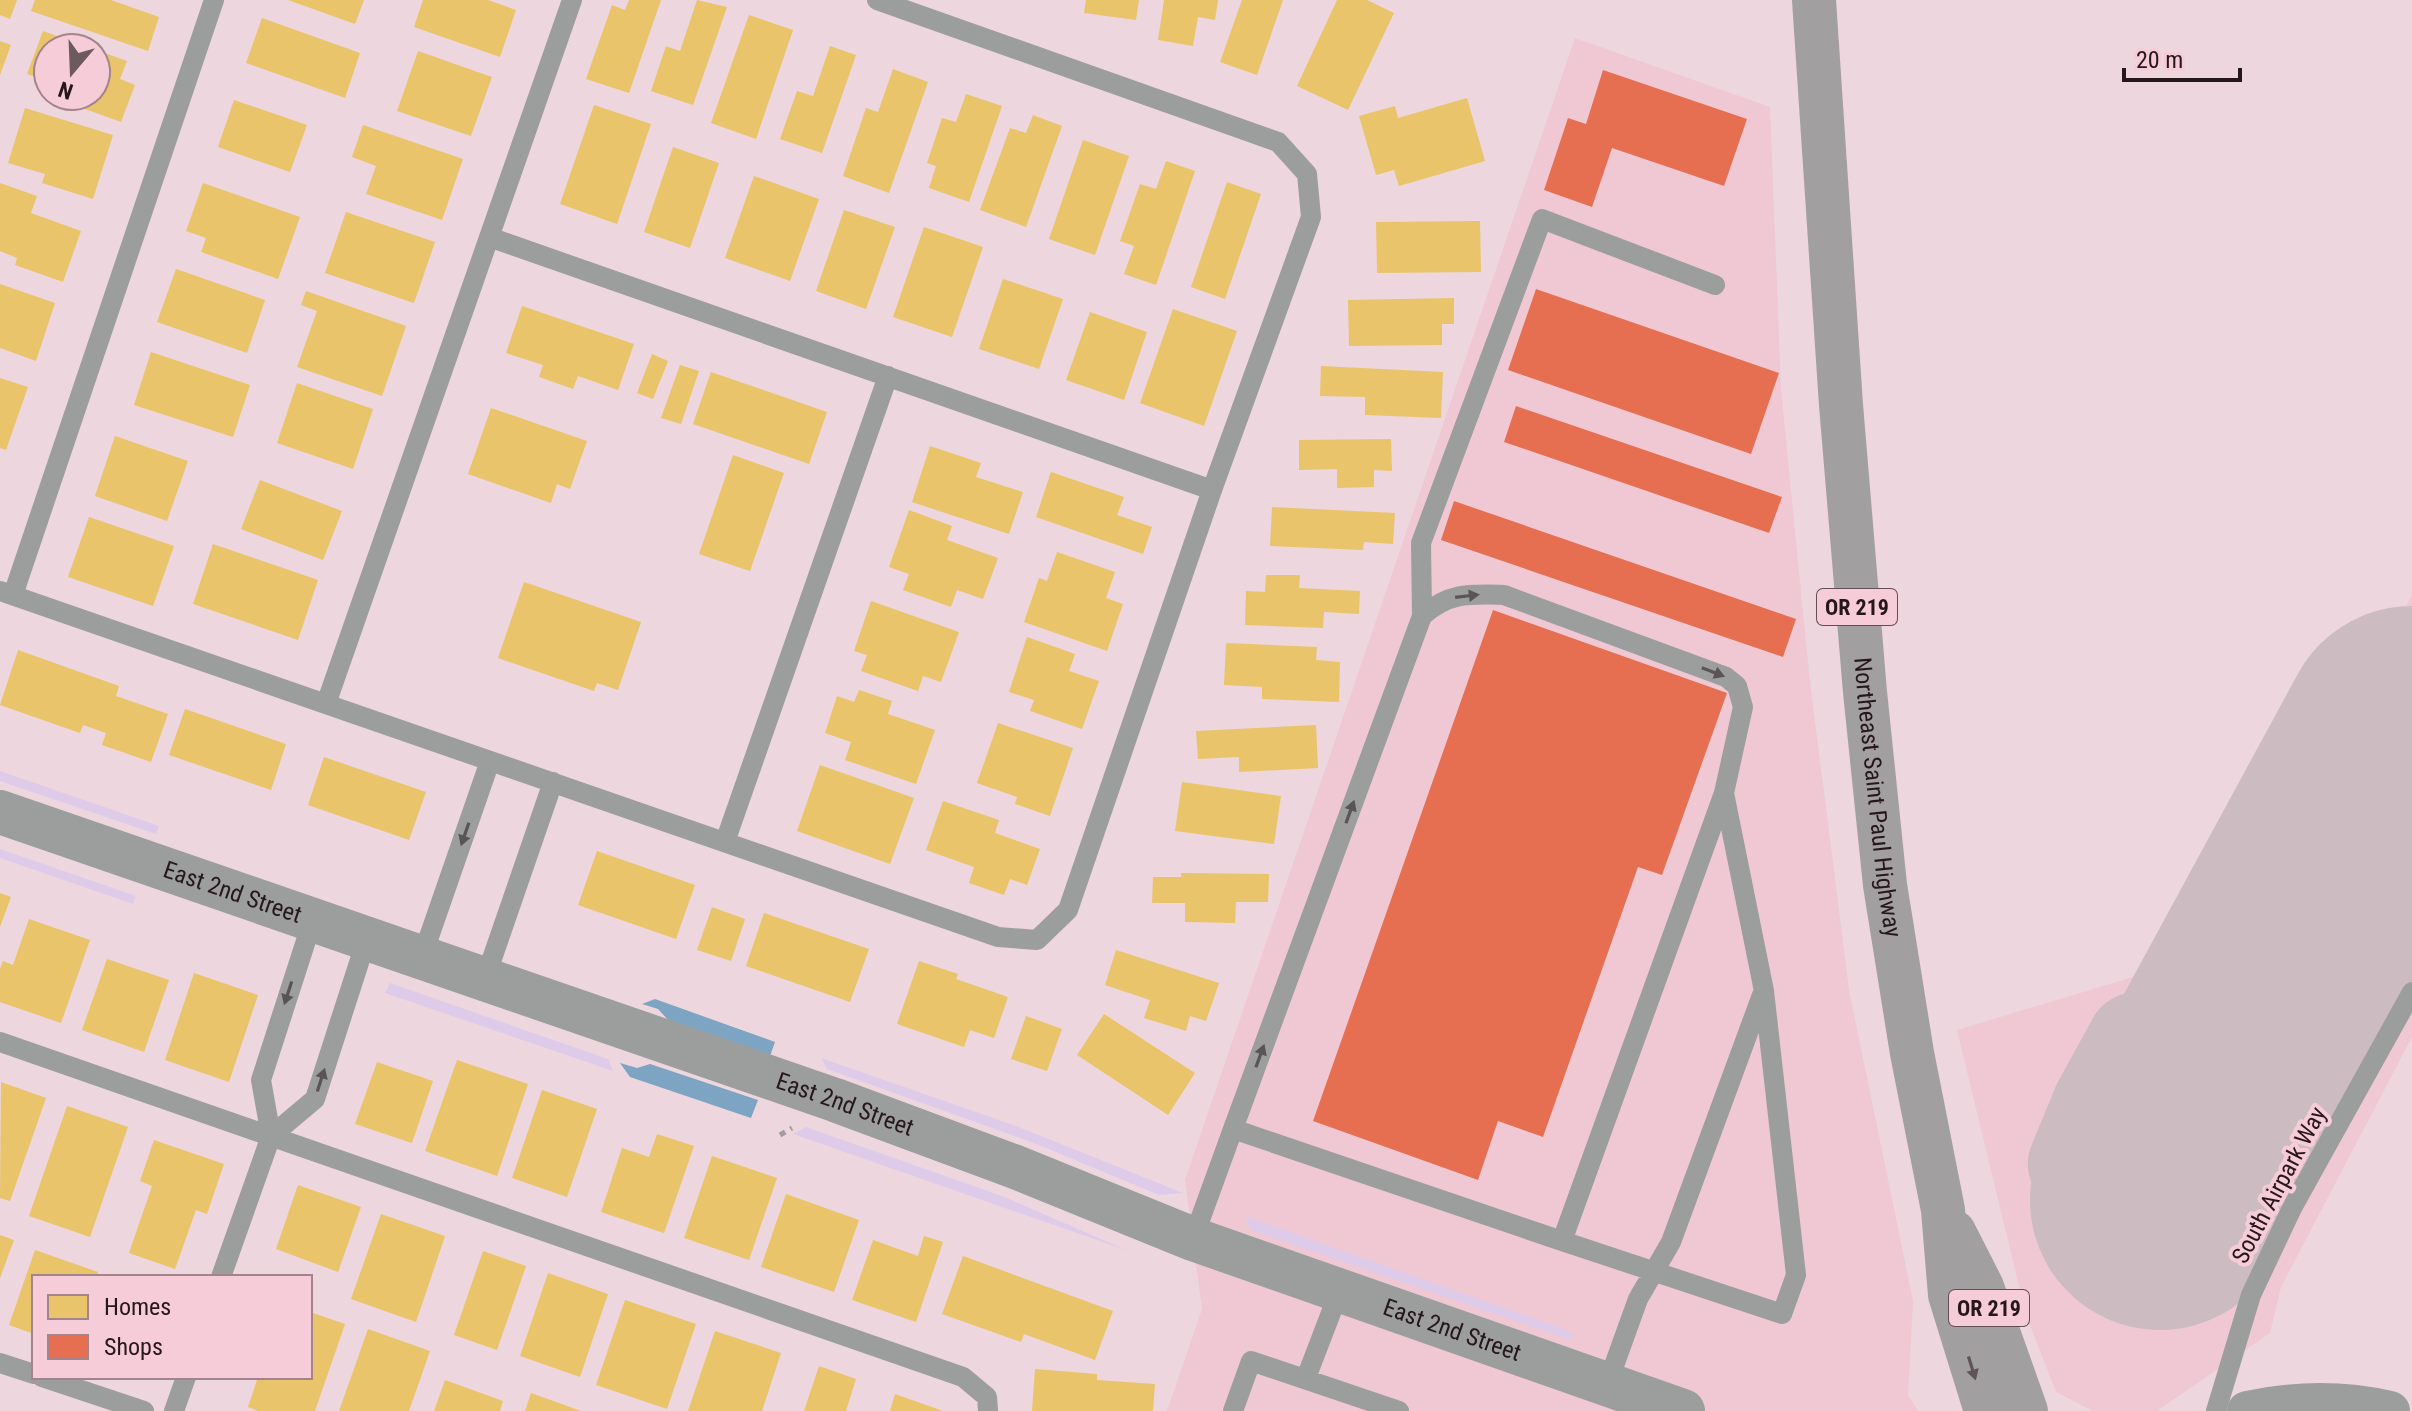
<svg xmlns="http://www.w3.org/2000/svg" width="2412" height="1411" font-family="'Roboto Condensed',sans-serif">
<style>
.built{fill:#efc8d4}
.green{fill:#decbea}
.water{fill:#7da4c2}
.homes{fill:#e9c46a}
.shops{fill:#e76f51}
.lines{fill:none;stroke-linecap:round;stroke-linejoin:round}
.taxiway{stroke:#ccbcc2;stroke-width:104}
.runway{stroke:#ccbcc2;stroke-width:260}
.path{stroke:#a29c9f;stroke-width:5;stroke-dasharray:6 6;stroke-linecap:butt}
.service{stroke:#9b9e9d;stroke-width:20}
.minor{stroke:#9b9e9d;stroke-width:40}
.tertiary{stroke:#9b9e9d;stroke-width:44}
.primary{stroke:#a29fa1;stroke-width:44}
.oneway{fill:#5b5456}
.oneway2{fill:#5e5458}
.labels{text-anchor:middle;stroke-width:8;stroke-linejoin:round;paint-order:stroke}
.shield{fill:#f7ccd9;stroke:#654d55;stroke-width:2}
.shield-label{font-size:22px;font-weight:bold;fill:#26171c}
.street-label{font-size:24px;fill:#26171c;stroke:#f7ccd9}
</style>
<rect width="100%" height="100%" fill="#edd6dd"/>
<!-- built -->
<path class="built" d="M1575,38L1770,107L1781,389L1809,673L1849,990L1913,1301L1908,1395L1918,1411H1167L1202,1309L1185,1180Z
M2412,595V1037L2281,1287L2270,1333L2157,1411H2093L2056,1392L2026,1315L1957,1030L2166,967L2249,894Z"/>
<!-- green -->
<path class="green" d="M0,771L159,826L156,834L0,781Z
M0,849L136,896L133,904L0,858Z
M390,983L608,1059L613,1071L385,993Z
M821,1058L1016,1126L1183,1193L1159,1195L1034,1143L827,1069Z
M806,1127L1002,1196L1126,1250L793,1134Z
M1245,1216L1577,1334L1568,1339L1251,1230Z"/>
<!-- water -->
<path class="water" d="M655,999L775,1042L770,1056L669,1021L658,1009L642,1004Z
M620,1063L637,1068L650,1064L758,1100L751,1118L630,1077Z"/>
<!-- homes -->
<path class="homes" d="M0,0H17L10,19L0,15Z
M35,0H111L159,17L148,51L31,11Z
M288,0H364L355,24Z
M423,0H488L516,10L500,57L414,27Z
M629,0H661L629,93L586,79L612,5L625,10Z
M697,0L727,7L693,105L651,91L666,46L680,51Z
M1086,0H1139L1136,20L1084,13Z
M1164,0H1218L1215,20L1198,17L1193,46L1158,40Z
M1242,0H1283L1257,75L1220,62Z
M1337,0H1367L1394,13L1348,110L1297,86Z
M749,15L793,30L756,139L711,123Z
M262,18L360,53L345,98L246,63Z
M43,31L90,48H48V81L27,74Z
M0,41L11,45L0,75Z
M830,46L856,55L822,153L780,139L797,91L813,96Z
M96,50L127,61L120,79L135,85L121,122L71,104L74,96H96Z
M418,51L492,77L471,136L397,111Z
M893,69L928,82L889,193L843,176L866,108L878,112Z
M966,94L1002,106L969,202L929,188L936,166L927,163L942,118L956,122Z
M1467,98L1485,161L1399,186L1394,170L1376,175L1359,116L1395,106L1398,118Z
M234,100L307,125L290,172L218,147Z
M594,105L651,124L617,224L560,204Z
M25,108L113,135L93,199L42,183L45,174L8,163Z
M1033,115L1062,126L1026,227L980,210L1010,128L1026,133Z
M363,125L463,159L442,220L366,194L376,166L352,157Z
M1083,140L1129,156L1095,255L1049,239Z
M673,147L719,163L690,248L644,232Z
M1166,161L1195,171L1156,285L1124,274L1134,246L1120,241L1140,184L1156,189Z
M754,176L819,199L790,281L725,258Z
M1227,182L1261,194L1225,299L1191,287Z
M0,183L37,196L31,213L81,231L63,282L15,265L17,258L0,251Z
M203,183L300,217L278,279L201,252L206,238L186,231Z
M844,210L895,227L866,309L816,291Z
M346,212L435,242L414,303L325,273Z
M1480,221L1481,272L1377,273L1376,222Z
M924,227L983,247L952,337L893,317Z
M176,269L265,300L247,353L157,322Z
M1003,279L1063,299L1039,369L979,349Z
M0,284L55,303L36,361L0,348Z
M306,291L406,326L382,396L297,367L317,311L301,305Z
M1454,298V324H1442V345L1349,346L1348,300Z
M522,306L634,344L618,390L578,376L573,389L539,377L543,365L506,353Z
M1173,309L1237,331L1204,426L1140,403Z
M1090,312L1147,332L1124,400L1066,380Z
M151,352L250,385L233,437L134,405Z
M652,354L668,361L653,399L637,393Z
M680,365L699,371L681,424L661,418Z
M1321,366L1443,372L1441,418L1365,415V397L1320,396Z
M711,372L827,412L809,464L693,424Z
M0,378L28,387L6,450L0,448Z
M297,383L373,409L353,469L277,443Z
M491,408L587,441L570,489L557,484L551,503L468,474Z
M115,436L188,461L167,521L95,496Z
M1391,439L1392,471L1374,470V487L1337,488V469L1299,470V440Z
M930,446L981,463L976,477L1023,492L1009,534L912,502Z
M733,455L784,473L750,571L699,554Z
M1051,472L1124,497L1117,515L1152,527L1143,554L1036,517Z
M260,480L342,511L323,560L241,529Z
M1272,507L1395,513L1393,544L1364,542L1363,550L1270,546Z
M909,510L952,526L947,540L998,558L983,599L957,590L951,607L903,590L909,574L889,567Z
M89,517L174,546L153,606L68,577Z
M213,544L318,580L298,640L193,604Z
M1057,552L1115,572L1106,598L1123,604L1107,651L1024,622L1039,578L1047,581Z
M1266,575H1300L1299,588L1360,591L1359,614L1324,612L1323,628L1245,625L1246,591L1265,592Z
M524,582L641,622L618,690L597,683L594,691L498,658Z
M871,601L959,632L941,682L923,676L918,691L861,671L867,655L854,651Z
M1027,637L1075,654L1069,671L1099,681L1082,729L1030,711L1034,700L1009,692Z
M1226,643L1317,647L1316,660L1340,662L1339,702L1262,699V687L1224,685Z
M18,650L119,686L116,696L168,714L151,762L102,745L106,733L83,725L80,733L0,705Z
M859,690L892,701L888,714L935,730L916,784L845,760L851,742L825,733L837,696L854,702Z
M185,709L286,744L271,790L169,755Z
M998,723L1073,748L1050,816L1015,804L1017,797L977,783Z
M1316,725L1318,768L1239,772V757L1198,759L1196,731Z
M324,757L426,792L409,840L308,805Z
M820,765L914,798L890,864L797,831Z
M1182,782L1281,796L1274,844L1175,831Z
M943,801L999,820L995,833L1040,849L1027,885L1010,879L1004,895L969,883L974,867L926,850Z
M597,851L695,885L676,939L578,905Z
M1181,873L1269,874L1268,902H1236L1235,923L1185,922V903H1152L1153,877H1181Z
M0,893L11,897L0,927Z
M712,907L745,919L731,961L697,950Z
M764,913L869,949L850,1002L746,966Z
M29,919L90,940L61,1023L0,1002V969L3,961L13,965Z
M1116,950L1219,983L1206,1021L1190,1016L1186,1031L1144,1018L1150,1000L1105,985Z
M107,959L169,980L144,1052L82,1030Z
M919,961L958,974L956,979L1008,997L994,1038L970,1030L964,1047L897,1024Z
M194,973L258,995L229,1082L165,1060Z
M1104,1014L1195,1073L1168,1115L1077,1055Z
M1026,1016L1062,1029L1047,1071L1011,1059Z
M457,1060L528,1084L497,1176L425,1151Z
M377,1062L433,1081L412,1143L355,1124Z
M1,1082L46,1098L10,1201L0,1198Z
M542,1090L597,1109L567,1197L512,1178Z
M67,1106L128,1127L90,1237L29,1216Z
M657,1134L694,1146L664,1233L601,1212L622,1148L649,1157Z
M154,1140L224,1164L207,1214L196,1210L175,1269L129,1253L152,1186L140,1181Z
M712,1156L777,1178L749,1260L684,1238Z
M298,1185L361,1207L338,1272L276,1249Z
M786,1194L859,1220L834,1292L761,1267Z
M381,1214L445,1236L416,1322L351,1299Z
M0,1235L14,1240L0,1278Z
M924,1236L943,1242L916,1322L852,1300L873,1240L918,1256Z
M35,1250L98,1272L97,1277H34V1334L9,1325Z
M483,1251L526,1266L497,1350L454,1335Z
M963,1256L1113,1311L1095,1360L1024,1334L1021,1342L942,1314Z
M548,1273L608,1294L580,1377L520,1356Z
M625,1300L696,1324L667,1409L596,1385Z
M310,1312L345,1324L315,1411H258L248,1407L258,1377H310Z
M368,1329L430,1351L409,1411H339Z
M715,1331L781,1353L762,1411H688Z
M819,1366L856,1379L846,1411H804Z
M1035,1369L1097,1374V1380L1155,1384L1153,1411H1032Z
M445,1380L503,1401L500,1411H434Z
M531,1393L581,1411H525Z
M895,1394L943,1411H890Z"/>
<!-- shops -->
<path class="shops" d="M1603,70L1747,119L1724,186L1612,148L1592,207L1544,190L1568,118L1586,124Z
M1536,289L1779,373L1751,454L1508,370Z
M1516,406L1782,497L1769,533L1504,442Z
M1454,501L1796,619L1783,657L1441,540Z
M1493,610L1727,693L1662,875L1638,867L1543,1137L1498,1121L1478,1180L1313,1121Z"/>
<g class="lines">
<!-- taxiway -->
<path class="taxiway" d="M2160,1200L2124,1205L2089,1186L2080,1164L2104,1106L2138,1044L2178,1034L2251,1033"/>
<!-- runway -->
<path class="runway" d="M2160,1200L2412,736"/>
<!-- path -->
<path class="path" d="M780,1135L792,1128"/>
<!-- service -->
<path class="service" d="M489,237L1212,490
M0,591L998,937L1037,940L1068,910L1212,490L1311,217L1307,174L1278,142L877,0
M13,595L214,0
M1422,616L1421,543L1542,219L1715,285
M326,704L572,0
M725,842L888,376
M422,957L490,761
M485,979L553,782
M0,1042L963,1377L987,1397L988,1411
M271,1136L315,1099L367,938
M1193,1239L1233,1129L1422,616C1449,592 1470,594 1504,595L1726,677L1737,686L1743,707L1724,793L1562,1241L1233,1129
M1562,1241L1782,1314L1796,1275L1764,991L1724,793
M221,1277L271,1136L261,1080L313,919
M0,1363L34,1374
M42,1377L144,1411
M1306,1378L1339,1292
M1607,1385L1638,1299L1671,1242L1762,995
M174,1411L186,1377
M1233,1411L1251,1361L1399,1411
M2216,1411L2251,1295L2292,1208L2412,992"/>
<!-- minor -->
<path class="minor" d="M2247,1411C2294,1401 2342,1400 2390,1411"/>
<!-- tertiary -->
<path class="tertiary" id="s1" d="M0,812L835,1100L1013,1166L1193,1239L1683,1411"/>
<!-- primary -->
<g class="primary">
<path id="s2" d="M1814,0L1841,405L1865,692L1885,885L1912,1053L1943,1210L1950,1295L1986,1411"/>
<path d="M1954,1232L1982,1287L2026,1411"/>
</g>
</g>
<!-- one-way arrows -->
<defs><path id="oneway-solid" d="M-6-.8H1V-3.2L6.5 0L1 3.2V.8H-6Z" transform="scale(2)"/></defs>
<g class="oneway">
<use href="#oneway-solid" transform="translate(1467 596) rotate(-7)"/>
<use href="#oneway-solid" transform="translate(1713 672) rotate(21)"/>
<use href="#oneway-solid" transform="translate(1350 812) rotate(-70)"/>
<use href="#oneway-solid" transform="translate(465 834) rotate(109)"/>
<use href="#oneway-solid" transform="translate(288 993) rotate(108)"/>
<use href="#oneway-solid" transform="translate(1260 1056) rotate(-70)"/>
<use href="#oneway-solid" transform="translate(321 1080) rotate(-72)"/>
</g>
<use class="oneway2" href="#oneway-solid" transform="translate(1972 1368) rotate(73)"/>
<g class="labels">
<!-- shield labels -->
<g class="shield">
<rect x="1817" y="589" width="80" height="36" rx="6"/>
<rect x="1949" y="1290" width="80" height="36" rx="6"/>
</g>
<g class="shield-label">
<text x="1857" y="615">OR 219</text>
<text x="1989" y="1316">OR 219</text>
</g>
<!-- street labels -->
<g class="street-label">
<text dy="8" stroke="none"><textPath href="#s2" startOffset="800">Northeast Saint Paul Highway</textPath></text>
<text dy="8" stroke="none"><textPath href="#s1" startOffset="246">East 2nd Street</textPath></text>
<text dy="8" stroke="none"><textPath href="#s1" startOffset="894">East 2nd Street</textPath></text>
<text transform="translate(2279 1185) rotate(-62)" y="8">South Airpark Way</text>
<text dy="8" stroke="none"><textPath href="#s1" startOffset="1542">East 2nd Street</textPath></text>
</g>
</g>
<!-- legend -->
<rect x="32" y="1275" width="280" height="104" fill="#f7ccd9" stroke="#a3848d" stroke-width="2"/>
<rect x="48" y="1295" width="40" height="24" fill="#e9c46a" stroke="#a3848d" stroke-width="2"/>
<text x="104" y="1315" font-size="24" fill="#26171c">Homes</text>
<rect x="48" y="1335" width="40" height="24" fill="#e76f51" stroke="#a3848d" stroke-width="2"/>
<text x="104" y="1355" font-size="24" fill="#26171c">Shops</text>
<!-- north arrow -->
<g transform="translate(72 72) rotate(199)"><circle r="38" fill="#f7ccd9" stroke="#a3848d" stroke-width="2"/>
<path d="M0-6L14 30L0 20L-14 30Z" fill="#6c5a60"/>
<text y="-12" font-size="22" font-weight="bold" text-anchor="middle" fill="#26171c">N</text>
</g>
<!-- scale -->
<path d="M2124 68v12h116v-12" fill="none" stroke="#26171c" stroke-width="4"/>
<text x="2136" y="68" font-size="24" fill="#26171c" stroke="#f7ccd9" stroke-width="6" paint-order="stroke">20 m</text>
</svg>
